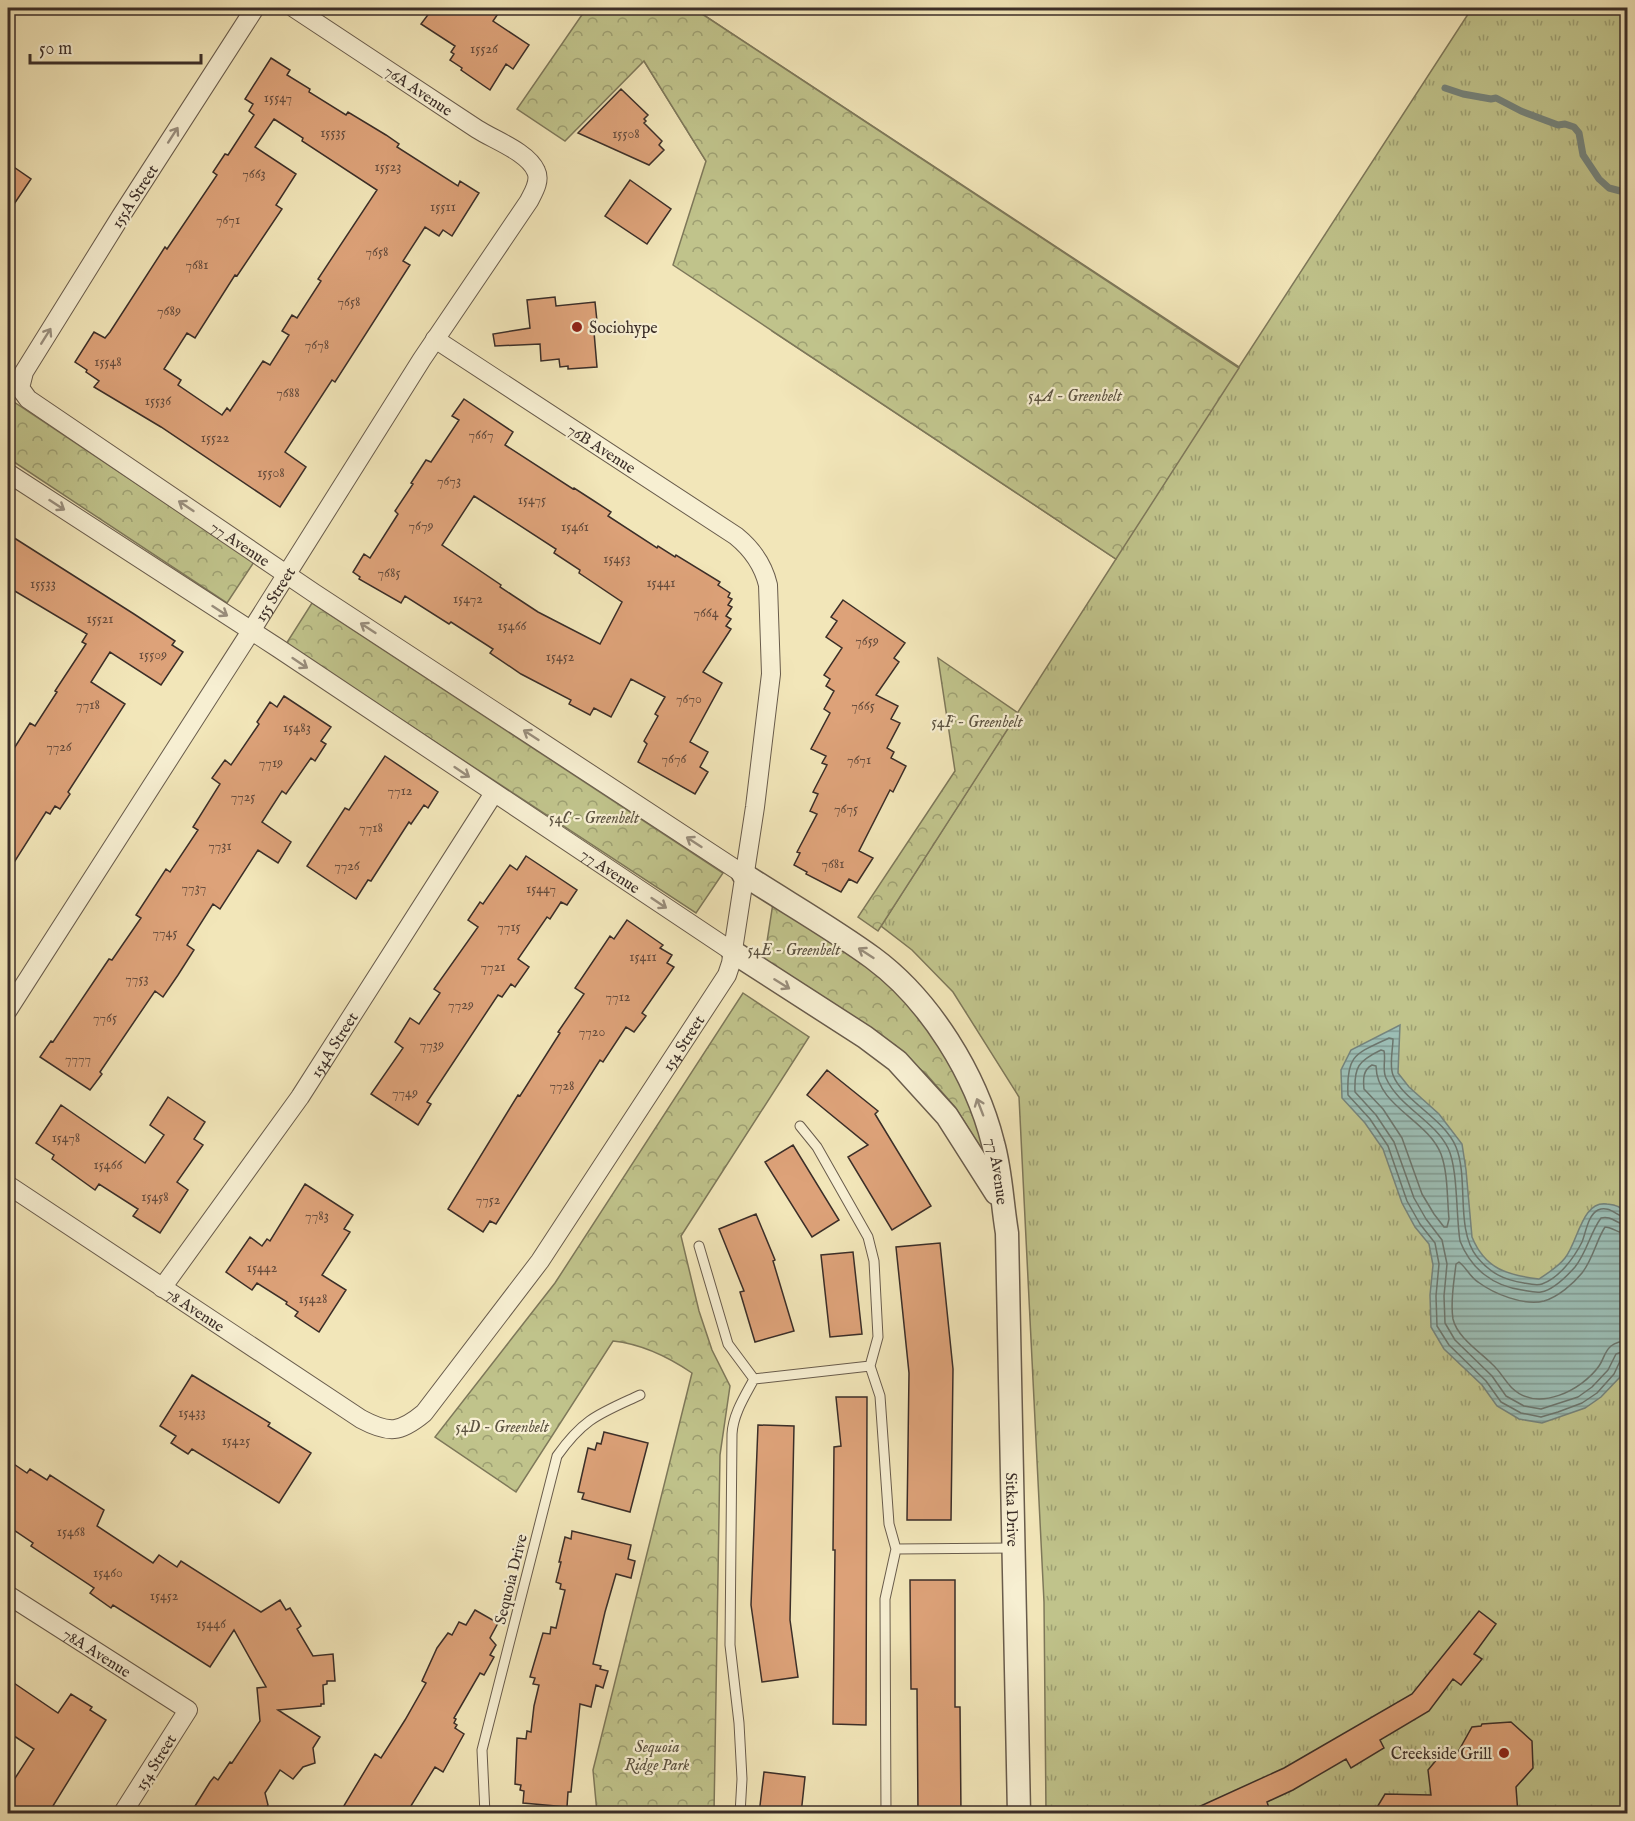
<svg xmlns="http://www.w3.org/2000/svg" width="1635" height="1821" font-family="'IM FELL English',serif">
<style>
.grass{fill:url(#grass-tufts);stroke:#7e785a;stroke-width:1.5}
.forest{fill:url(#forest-crowns);stroke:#7e785a;stroke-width:1.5}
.water{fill:url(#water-rules);stroke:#75847d;stroke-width:1.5}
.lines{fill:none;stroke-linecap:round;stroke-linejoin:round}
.shore{stroke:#6c766e;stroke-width:1.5}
.stream{stroke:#75847d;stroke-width:7}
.building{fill:#dda279;stroke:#3b2e28;stroke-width:1.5;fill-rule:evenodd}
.service-casing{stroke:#695c4c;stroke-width:11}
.minor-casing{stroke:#695c4c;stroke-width:20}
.tertiary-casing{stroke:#695c4c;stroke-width:25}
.service{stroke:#f7efd2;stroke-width:9}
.minor{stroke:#f7efd2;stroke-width:18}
.tertiary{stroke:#f7efd2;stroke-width:22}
.oneway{stroke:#998e7d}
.poi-dot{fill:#8f2418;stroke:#f7efd2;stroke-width:2}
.labels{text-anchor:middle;stroke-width:4.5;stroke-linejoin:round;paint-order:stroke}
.number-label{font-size:14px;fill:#644b3c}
.street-label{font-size:16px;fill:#3b2e28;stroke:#f7efd2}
.poi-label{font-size:16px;fill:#3b2e28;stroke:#f7efd2;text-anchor:start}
.park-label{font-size:16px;font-style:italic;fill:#5c5341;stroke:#f7efd2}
</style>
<defs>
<pattern id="grass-tufts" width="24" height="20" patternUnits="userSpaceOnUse" patternTransform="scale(1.5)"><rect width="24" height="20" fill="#c0c38b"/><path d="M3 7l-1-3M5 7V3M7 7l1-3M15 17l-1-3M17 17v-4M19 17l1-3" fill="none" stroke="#9d9f72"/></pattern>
<pattern id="forest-crowns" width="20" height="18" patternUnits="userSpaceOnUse" patternTransform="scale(1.5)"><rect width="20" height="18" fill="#c0c38b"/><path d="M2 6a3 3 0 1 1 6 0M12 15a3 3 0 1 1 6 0" fill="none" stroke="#9d9f72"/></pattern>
<pattern id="water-rules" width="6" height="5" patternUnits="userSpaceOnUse" patternTransform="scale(1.5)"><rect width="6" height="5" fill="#9cbeb5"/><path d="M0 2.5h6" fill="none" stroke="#809b93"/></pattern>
</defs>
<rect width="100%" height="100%" fill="#f2e6b9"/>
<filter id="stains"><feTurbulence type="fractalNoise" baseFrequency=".00333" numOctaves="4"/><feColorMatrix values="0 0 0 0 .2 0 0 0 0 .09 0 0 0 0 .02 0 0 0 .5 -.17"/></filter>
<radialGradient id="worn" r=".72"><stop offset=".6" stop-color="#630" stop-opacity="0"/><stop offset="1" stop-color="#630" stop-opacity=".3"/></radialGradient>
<!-- grass -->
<path class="grass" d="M693,8L1239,367L1472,8H1627V1813H1046L1044,1602L1019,1097L953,992L912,950L881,926L1116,559L772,331L706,161L644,61Z"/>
<!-- forest -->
<path class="forest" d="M584,8H693L1239,368L1116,559L673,265L706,161L644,61L565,141L517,109L586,9Z
M8,398L254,562L227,603L8,458Z
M312,603L723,873L696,913L286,644Z
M938,658L1018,713L878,931L858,917L955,771Z
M773,903L870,967L905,1000L926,1025L961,1077L984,1149L981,1148L955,1107L927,1075L894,1046L764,961Z
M743,993L809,1037L681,1236L699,1311L712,1350L730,1386L720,1455L714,1813H597L593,1770L692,1373C667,1356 642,1344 613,1341L516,1492L435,1437L555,1283Z"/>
<!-- water -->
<path class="water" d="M1400,1025L1398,1073L1409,1087L1439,1114L1462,1144L1466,1170L1472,1237C1485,1269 1507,1275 1539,1279C1548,1273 1558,1267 1565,1258C1578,1242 1582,1200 1607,1204C1617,1205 1621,1207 1627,1214V1357L1620,1377L1601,1397L1585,1408L1542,1423L1519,1419L1497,1406L1482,1385L1444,1349L1431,1327L1430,1295L1433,1265L1429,1244L1415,1227L1402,1203L1383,1149L1365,1123L1342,1098L1341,1070L1351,1050Z"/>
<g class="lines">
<!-- shore -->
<path class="shore" d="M1372,1065L1376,1066C1377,1107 1427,1119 1441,1154C1448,1173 1447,1198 1449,1219L1447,1227H1444L1434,1214L1422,1194L1402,1138L1383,1109L1364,1089C1363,1079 1363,1070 1372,1065Z
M1628,1218C1617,1217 1610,1205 1598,1210C1588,1215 1586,1232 1582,1242C1574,1258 1559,1278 1542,1284C1537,1286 1529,1284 1524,1283C1504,1280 1490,1273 1477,1257C1455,1229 1469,1179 1456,1147C1444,1118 1403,1101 1393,1075C1389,1065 1393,1049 1393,1039L1389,1038C1355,1054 1346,1055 1348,1095L1370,1119L1388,1146L1407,1201L1420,1224L1435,1243L1439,1264L1436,1296L1437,1326L1449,1345L1486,1381L1501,1402L1521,1413L1541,1417L1558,1412L1582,1403L1597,1393L1614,1374L1621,1359L1628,1357
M1628,1225C1617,1225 1612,1215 1601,1218C1590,1233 1587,1252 1575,1267C1567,1276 1553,1290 1541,1292C1535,1293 1528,1291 1522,1290C1493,1286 1471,1269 1460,1241C1456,1217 1458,1168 1448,1148C1434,1120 1399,1107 1386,1078C1382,1070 1386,1059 1384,1051L1381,1050C1358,1061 1354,1067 1355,1092L1376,1115L1394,1142L1414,1198L1426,1219L1442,1240L1447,1264L1444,1296L1445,1323L1455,1340L1492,1376L1506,1396L1524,1406L1541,1409L1578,1397L1592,1387L1608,1370L1616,1354L1628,1350
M1628,1234C1619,1234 1612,1227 1605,1227C1596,1241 1593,1259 1582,1273C1573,1284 1558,1297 1544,1301C1524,1306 1494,1294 1478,1282C1470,1277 1466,1267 1459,1262L1456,1264C1454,1282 1450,1302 1453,1319C1457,1337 1480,1352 1492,1364C1500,1371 1505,1381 1512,1388C1538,1413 1582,1390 1599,1366C1604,1359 1604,1352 1611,1346C1616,1342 1621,1341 1628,1341"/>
<!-- stream -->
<path class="stream" d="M1445,88L1463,94L1491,99L1496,98L1521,111L1558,125L1565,124L1574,127L1579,133L1583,155L1599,179L1609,188L1628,193"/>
</g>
<!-- building -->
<path class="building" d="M433,8H502L493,21L529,45L513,69L506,64L490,90L461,70L462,68L450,60L454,54L451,52L455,46L421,24Z
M271,58L290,70L287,75L310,89L309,92L346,115L348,112L386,135L399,144L397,147L458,186L460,181L479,193L452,236L443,230L439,236L425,227L403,261L410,265L335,382L332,380L285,452L306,467L280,507L161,427L94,387L99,381L86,372L87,370L75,362L94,332L105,338L110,332L165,247L167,249L217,175L213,172L225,154L228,155L254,115L249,111L253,104L245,99ZM274,119L303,138L302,141L377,190L318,279L321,281L297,318L292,315L282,331L289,335L270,365L263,361L230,411L227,408L222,415L178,385L181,380L164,369L187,333L195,338L235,275L237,276L282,209L276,205L296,174L255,147Z
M621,89L648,115L644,119L646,121L644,123L662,141L659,145L664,150L649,165L578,133Z
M8,163L31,179L8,213Z
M630,180L671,209L647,244L605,216Z
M555,297L556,306L595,302L598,331L594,332L597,367L568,369V366L560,367L559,359L541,361L540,344L495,346L493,334L530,328L527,300Z
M464,399L513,432L505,445L573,489L574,488L591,499L611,512L608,516L657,548L658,546L675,557L676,555L720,582L718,585L730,593L728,597L732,599L728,605L732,607L726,616L731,619L726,626L731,629L703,672L722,683L690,742L708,752L700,767L708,772L695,794L638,762L647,744L644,741L658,716L655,714L665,697L631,679L611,717L594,708L590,715L569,704L571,700L521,674L490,653L493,649L451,622L449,624L405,596L401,603L359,579L360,577L353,572L364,554L370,558L398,514L395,511L413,484L411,483L426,460L431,462L459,420L452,416ZM474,496L556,549L554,553L580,570L579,573L622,602L600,644L538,612L500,587L501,585L442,545Z
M8,534L134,614L175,641L172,645L183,652L161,685L110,652L91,682L125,704L68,792L70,794L60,809L55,806L50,814L46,812L8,872V758L30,723L35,726L57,692L55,691L86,644L82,642L87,634L8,587Z
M843,600L905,643L894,658L899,662L876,695L898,706L891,719L900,723L887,748L894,752L891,758L906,766L893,792L890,790L859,851L873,858L857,883L849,879L841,892L806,874L807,872L794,865L800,853L797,852L817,814L810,811L818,794L813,792L827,765L822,763L826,756L811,749L830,713L824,709L834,691L826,686L830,679L824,675L842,648L826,637L837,621L831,617Z
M284,696L331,727L321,741L326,744L315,761L311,758L286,794L282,791L262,822L291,842L278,863L258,850L220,909L213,904L187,945L194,950L178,975L163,997L155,991L100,1072L102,1074L90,1090L40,1057L51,1041L53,1042L109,959L112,960L141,918L136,915L166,869L170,872L198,830L193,827L220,784L212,778L225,760L231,765L259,724L257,722L270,702L277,707Z
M385,756L438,792L428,808L424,805L411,824L409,822L371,881L368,880L356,899L307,866L345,808L349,810Z
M526,856L577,890L567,905L561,902L550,919L547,917L518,959L529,967L515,987L511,984L502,997L498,995L427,1102L431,1104L418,1125L371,1094L403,1048L395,1042L410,1018L419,1024L440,993L434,989L478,927L468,920L480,902L483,904L510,865L517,870Z
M627,920L663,945L660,948L672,955L667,963L674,967L642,1013L646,1016L634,1032L626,1027L603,1062L600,1060L496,1224L490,1221L483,1232L448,1209L518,1095L520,1096L560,1033L558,1032L584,994L575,988L610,936L614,939Z
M827,1070L878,1111L875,1114L931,1206L892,1230L848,1157L868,1145L807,1095Z
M168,1097L205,1122L194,1139L203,1145L177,1182L188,1190L160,1233L133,1216L138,1209L99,1184L95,1190L52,1159L54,1155L36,1143L61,1105L145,1163L164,1135L150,1125Z
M793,1145L839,1220L812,1237L765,1162Z
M305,1184L353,1215L344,1229L350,1232L322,1275L346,1290L319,1332L295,1316L298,1312L286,1304L287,1302L257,1283L252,1290L226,1272L250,1237L262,1246L267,1239L270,1241Z
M756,1214L775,1260L773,1261L794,1331L755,1342L740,1292L744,1291L719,1229Z
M940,1243L953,1369L951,1520H907L909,1373L896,1247Z
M853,1252L862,1334L830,1337L821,1255Z
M192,1375L270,1423L268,1426L311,1453L279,1503L192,1449L188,1454L171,1443L176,1436L160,1426Z
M836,1397H867L866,1725L833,1724L835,1550H833L834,1447L841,1446Z
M758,1425L794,1426L790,1620L798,1677L762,1682L751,1605Z
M604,1432L648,1443L630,1512L582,1499L584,1493L578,1492L588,1448L595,1450L597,1443L601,1444Z
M8,1460L27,1473L30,1469L47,1480L50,1475L104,1510L97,1526L153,1563L159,1555L177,1567L181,1561L261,1612L280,1600L286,1610L290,1608L301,1626L297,1629L313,1656L333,1654L335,1681H327V1684L323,1685L324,1704H321V1706L278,1710L320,1737L313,1748L315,1763L303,1767L293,1779L280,1770L265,1793L268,1805L263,1812L190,1814L210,1782L214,1777L218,1780L230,1762L232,1763L260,1721L257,1688L266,1687L234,1630L210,1667L113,1605L111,1608L90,1593L94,1588L31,1546L33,1543L8,1526Z
M572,1531L631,1545L628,1559L635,1561L631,1578L616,1574L605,1612L593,1664L601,1666L600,1669L608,1671L603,1688L596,1685L591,1707L580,1704L571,1792H568L567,1807L523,1803L524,1791L520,1790L521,1785L515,1784L517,1738L526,1739L527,1731L531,1732L534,1706L539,1685L533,1684L535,1678L530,1677L543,1633L550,1634L551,1627L556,1628L565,1590L560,1589L561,1584L556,1582L561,1562H559L565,1537L571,1539Z
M910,1580H955V1707H960L961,1814H918L917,1689H911Z
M475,1610L498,1623L490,1638L496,1645L490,1655L494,1657L484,1675L480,1673L454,1718L456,1719L454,1723L457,1725L455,1728L464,1734L443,1772L435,1767L406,1814H339L375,1754L381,1758L405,1720L426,1683L422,1681L437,1648L448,1633L452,1635L459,1622L466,1625Z
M1479,1611L1496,1624L1474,1654L1482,1659L1461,1685L1453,1679L1429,1711L1380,1740L1384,1748L1351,1768L1346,1759L1293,1790L1267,1802L1271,1814H1183L1284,1768L1412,1694Z
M8,1679L58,1713L71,1694L92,1707L90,1710L106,1720L48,1814H8V1789L34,1749L8,1732Z
M1511,1722L1532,1741L1533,1768L1516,1787L1518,1814H1373L1385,1794L1431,1795L1428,1770L1438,1758L1454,1759L1472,1727L1481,1726L1482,1724Z
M764,1772L805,1777L801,1814H759Z"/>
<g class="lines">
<defs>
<path id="service" d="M800,1126L817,1147L868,1237L874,1261L878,1337L870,1366L880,1396L889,1524L896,1549L885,1599L886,1814
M699,1246L728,1344L754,1379C745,1396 733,1414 732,1434L730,1645L739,1723L742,1779L740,1814
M754,1379L870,1366
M896,1549L1013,1548
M485,1814L482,1750L557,1456C584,1418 599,1414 640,1395"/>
<g id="minor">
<path id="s1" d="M255,8L121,216L24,372L20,388L28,399L314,593L743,874"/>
<path id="s2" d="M8,473L278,648L733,952"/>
<path id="s3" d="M8,1010L251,631L422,359L529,201C533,193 541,181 536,171C528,152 494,140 477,129C416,89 355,48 294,8"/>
<path id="s4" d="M8,1185L361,1419C389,1434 400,1433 424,1413L540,1261L727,975L731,963L755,807L771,674L768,585C763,564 752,549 736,536L435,339"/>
<path id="s5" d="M162,1288L300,1097L494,793"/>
<path id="s6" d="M8,1595L188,1710L122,1814"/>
</g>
<g id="tertiary">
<path id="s7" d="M743,874C786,902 832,928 873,958C930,1000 976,1075 993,1143C1001,1171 1002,1203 1007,1233L1019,1814"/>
<path d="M733,952L865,1037L897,1061L947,1116L996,1193"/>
</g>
</defs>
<!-- service casing -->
<use href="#service" class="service-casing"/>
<!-- minor casing -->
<use href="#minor" class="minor-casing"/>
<!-- tertiary casing -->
<use href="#tertiary" class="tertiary-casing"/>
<!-- service -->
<use href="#service" class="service"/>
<!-- minor -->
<use href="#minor" class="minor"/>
<!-- tertiary -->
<use href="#tertiary" class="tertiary"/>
</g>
<!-- one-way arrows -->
<defs><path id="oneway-shaft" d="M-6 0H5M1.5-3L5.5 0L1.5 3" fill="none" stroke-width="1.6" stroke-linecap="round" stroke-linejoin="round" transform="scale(1.5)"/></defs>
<g class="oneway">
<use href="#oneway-shaft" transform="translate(173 135) rotate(-57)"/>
<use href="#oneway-shaft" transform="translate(46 336) rotate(-58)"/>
<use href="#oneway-shaft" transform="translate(57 505) rotate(33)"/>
<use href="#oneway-shaft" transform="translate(186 506) rotate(-146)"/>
<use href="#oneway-shaft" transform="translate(220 611) rotate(33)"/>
<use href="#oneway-shaft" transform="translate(368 628) rotate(-147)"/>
<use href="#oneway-shaft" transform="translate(300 663) rotate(34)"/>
<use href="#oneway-shaft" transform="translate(531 735) rotate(-147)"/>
<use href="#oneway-shaft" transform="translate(462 772) rotate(34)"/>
<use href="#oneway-shaft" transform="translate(694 842) rotate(-147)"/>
<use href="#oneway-shaft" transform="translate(659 903) rotate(34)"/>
<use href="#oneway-shaft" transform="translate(866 953) rotate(-147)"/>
<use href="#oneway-shaft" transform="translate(782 984) rotate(32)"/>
<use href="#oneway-shaft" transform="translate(980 1107) rotate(-111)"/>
</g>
<!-- markers -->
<g class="poi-dot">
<circle cx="577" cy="327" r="6"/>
<circle cx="1504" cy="1753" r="6"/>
</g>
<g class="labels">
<!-- number labels -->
<g class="number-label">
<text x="484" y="53">15526</text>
<text x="278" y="102">15547</text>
<text x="333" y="137">15535</text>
<text x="626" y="138">15508</text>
<text x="388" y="171">15523</text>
<text x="254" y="178">7663</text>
<text x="443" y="211">15511</text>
<text x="228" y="224">7671</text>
<text x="377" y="256">7658</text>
<text x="197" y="269">7681</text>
<text x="349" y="306">7658</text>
<text x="169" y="315">7689</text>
<text x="317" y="349">7678</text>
<text x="108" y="366">15548</text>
<text x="288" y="397">7688</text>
<text x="158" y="405">15536</text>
<text x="481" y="439">7667</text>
<text x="215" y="442">15522</text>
<text x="271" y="477">15508</text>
<text x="449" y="485">7673</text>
<text x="532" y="504">15475</text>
<text x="421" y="530">7679</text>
<text x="575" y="531">15461</text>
<text x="617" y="563">15453</text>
<text x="389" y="577">7685</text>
<text x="661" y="587">15441</text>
<text x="43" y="588">15533</text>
<text x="468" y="603">15472</text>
<text x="706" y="617">7664</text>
<text x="100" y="623">15521</text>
<text x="512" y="630">15466</text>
<text x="867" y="645">7659</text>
<text x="153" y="659">15509</text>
<text x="560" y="661">15452</text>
<text x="689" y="703">7670</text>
<text x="88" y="709">7718</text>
<text x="863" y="710">7665</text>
<text x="297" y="732">15483</text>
<text x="59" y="751">7726</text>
<text x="674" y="763">7676</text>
<text x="859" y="764">7671</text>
<text x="271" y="767">7719</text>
<text x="400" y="795">7712</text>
<text x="243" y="801">7725</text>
<text x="846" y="813">7675</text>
<text x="371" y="832">7718</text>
<text x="220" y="850">7731</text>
<text x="833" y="868">7681</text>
<text x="347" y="870">7726</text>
<text x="194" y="892">7737</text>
<text x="541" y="893">15447</text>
<text x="509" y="931">7715</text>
<text x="165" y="937">7745</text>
<text x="643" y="961">15411</text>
<text x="493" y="971">7721</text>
<text x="137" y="983">7753</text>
<text x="618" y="1001">7712</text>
<text x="461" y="1009">7729</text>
<text x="105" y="1022">7765</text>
<text x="592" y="1036">7720</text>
<text x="432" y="1049">7739</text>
<text x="78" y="1063">7777</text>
<text x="562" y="1090">7728</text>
<text x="405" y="1097">7749</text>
<text x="66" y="1142">15478</text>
<text x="108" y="1169">15466</text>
<text x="155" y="1201">15458</text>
<text x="488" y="1204">7752</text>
<text x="317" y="1220">7783</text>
<text x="262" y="1272">15442</text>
<text x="313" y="1303">15428</text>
<text x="192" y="1417">15433</text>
<text x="236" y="1445">15425</text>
<text x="71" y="1536">15468</text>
<text x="108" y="1577">15460</text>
<text x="164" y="1600">15452</text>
<text x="211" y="1628">15446</text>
</g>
<!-- street labels -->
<g class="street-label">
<text transform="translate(419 90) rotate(34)" y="6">76A Avenue</text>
<text transform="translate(134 196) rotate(-57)" y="6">155A Street</text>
<text transform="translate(602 448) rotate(33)" y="6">76B Avenue</text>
<text dy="6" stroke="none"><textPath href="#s1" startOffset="718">77 Avenue</textPath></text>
<text dy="6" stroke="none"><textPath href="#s3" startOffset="494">155 Street</textPath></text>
<text dy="6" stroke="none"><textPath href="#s2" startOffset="722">77 Avenue</textPath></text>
<text dy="6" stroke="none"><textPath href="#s4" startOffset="945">154 Street</textPath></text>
<text dy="6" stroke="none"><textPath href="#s5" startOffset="298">154A Street</textPath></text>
<text dy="6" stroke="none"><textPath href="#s7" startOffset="408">77 Avenue</textPath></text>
<text dy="6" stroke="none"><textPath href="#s4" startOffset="225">78 Avenue</textPath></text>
<text dy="6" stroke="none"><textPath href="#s7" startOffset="747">Sitka Drive</textPath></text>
<text transform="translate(510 1579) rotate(-76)" y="6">Sequoia Drive</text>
<text dy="6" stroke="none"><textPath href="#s6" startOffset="106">78A Avenue</textPath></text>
<text transform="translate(155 1762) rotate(-58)" y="6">154 Street</text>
</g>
<!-- poi labels -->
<g class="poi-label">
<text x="589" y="333">Sociohype</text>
<text x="1492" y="1759" text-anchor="end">Creekside Grill</text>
</g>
<!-- park labels -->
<g class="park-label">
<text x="1075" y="401">54A - Greenbelt</text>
<text x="977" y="727">54F - Greenbelt</text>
<text x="594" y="823">54C - Greenbelt</text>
<text x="794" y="955">54E - Greenbelt</text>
<text x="502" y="1432">54D - Greenbelt</text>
<text x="657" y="1752">Sequoia<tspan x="657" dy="18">Ridge Park</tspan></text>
</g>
</g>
<!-- margin -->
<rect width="1635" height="1821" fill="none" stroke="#f2e6b9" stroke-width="30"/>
<rect x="9" y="9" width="1617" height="1803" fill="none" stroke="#3b2e28" stroke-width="3"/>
<rect x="15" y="15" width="1605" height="1791" fill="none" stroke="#3b2e28" stroke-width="1.5"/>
<!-- scale -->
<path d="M30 54v9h171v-9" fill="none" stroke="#3b2e28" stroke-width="3"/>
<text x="39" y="54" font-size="18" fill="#3b2e28" stroke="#f7efd2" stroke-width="4.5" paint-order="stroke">50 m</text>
<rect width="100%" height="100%" filter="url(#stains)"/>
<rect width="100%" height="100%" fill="url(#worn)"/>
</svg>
